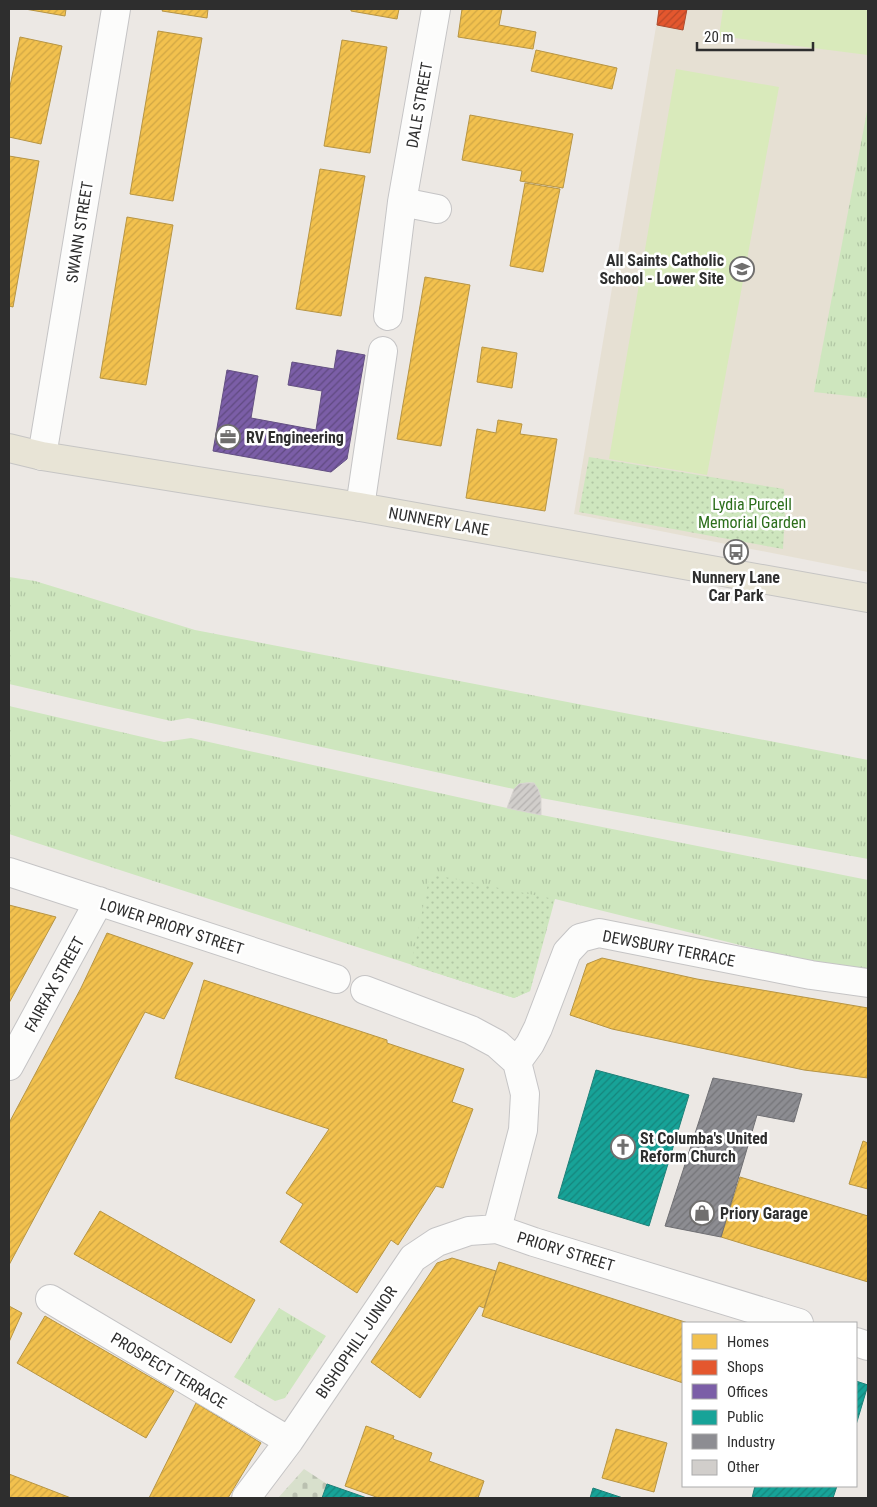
<svg xmlns="http://www.w3.org/2000/svg" width="877" height="1507" font-family="'Roboto Condensed',sans-serif">
<style>
.education{fill:#e6e0d3}
.grass{fill:url(#grass-tufts)}
.cemetery{fill:url(#cemetery-stones)}
.park{fill:url(#park-dots)}
.pitch{fill:#d9eabb}
.homes{fill:url(#homes-hatch);stroke:#b79544}
.shops{fill:url(#shops-hatch);stroke:#ad4b2e}
.offices{fill:url(#offices-hatch);stroke:#645083}
.public{fill:url(#public-hatch);stroke:#1e8078}
.industry{fill:url(#industry-hatch);stroke:#707074}
.building{fill:url(#building-hatch);stroke:#d7d4d0}
.lines{fill:none;stroke-linecap:round;stroke-linejoin:round}
.minor-casing{stroke:#c5c4c5;stroke-width:30}
.major-casing{stroke:#c6c5c4;stroke-width:30}
.minor{stroke:#fcfcfb;stroke-width:28}
.major{stroke:#e8e4d6;stroke-width:28}
.labels{text-anchor:middle;stroke-width:5;stroke-linejoin:round;paint-order:stroke}
.street-label{font-size:16px;fill:#2e2e2e;stroke:#fff}
.poi-label{font-size:16px;font-weight:bold;fill:#2e2e2e;stroke:#fff;text-anchor:start}
.park-label{font-size:16px;fill:#2c6e1b;stroke:#fff}
</style>
<defs>
<pattern id="grass-tufts" width="24" height="20" patternUnits="userSpaceOnUse" patternTransform="scale(1.25)"><rect width="24" height="20" fill="#cee6be"/><path d="M3 7l-1-3M5 7V3M7 7l1-3M15 17l-1-3M17 17v-4M19 17l1-3" fill="none" stroke="#b1c6a4"/></pattern>
<pattern id="cemetery-stones" width="16" height="16" patternUnits="userSpaceOnUse" patternTransform="scale(1.25)"><rect width="16" height="16" fill="#d8e0cc"/><path d="M2 7V4a2 2 0 0 1 4 0v3zM10 15v-3a2 2 0 0 1 4 0v3z" fill="#bac0b0"/></pattern>
<pattern id="park-dots" width="8" height="8" patternUnits="userSpaceOnUse" patternTransform="scale(1.25)"><rect width="8" height="8" fill="#cee6be"/><path d="M2 2h.1M6 6h.1" fill="none" stroke="#b1c6a4" stroke-width="1.8" stroke-linecap="round"/></pattern>
<pattern id="homes-hatch" width="6" height="6" patternUnits="userSpaceOnUse" patternTransform="scale(1.25)"><rect width="6" height="6" fill="#f2c14e"/><path d="M-1 1l2-2M0 6l6-6M5 7l2-2" fill="none" stroke="#d0a644"/></pattern>
<pattern id="shops-hatch" width="6" height="6" patternUnits="userSpaceOnUse" patternTransform="scale(1.25)"><rect width="6" height="6" fill="#e4572e"/><path d="M-1 1l2-2M0 6l6-6M5 7l2-2" fill="none" stroke="#b94828"/></pattern>
<pattern id="offices-hatch" width="6" height="6" patternUnits="userSpaceOnUse" patternTransform="scale(1.25)"><rect width="6" height="6" fill="#7b5ea7"/><path d="M-1 1l2-2M0 6l6-6M5 7l2-2" fill="none" stroke="#604a81"/></pattern>
<pattern id="public-hatch" width="6" height="6" patternUnits="userSpaceOnUse" patternTransform="scale(1.25)"><rect width="6" height="6" fill="#17a398"/><path d="M-1 1l2-2M0 6l6-6M5 7l2-2" fill="none" stroke="#15857c"/></pattern>
<pattern id="industry-hatch" width="6" height="6" patternUnits="userSpaceOnUse" patternTransform="scale(1.25)"><rect width="6" height="6" fill="#8d8d92"/><path d="M-1 1l2-2M0 6l6-6M5 7l2-2" fill="none" stroke="#747478"/></pattern>
<pattern id="building-hatch" width="6" height="6" patternUnits="userSpaceOnUse" patternTransform="scale(1.25)"><rect width="6" height="6" fill="#d1cecb"/><path d="M-1 1l2-2M0 6l6-6M5 7l2-2" fill="none" stroke="#b4b1af"/></pattern>
</defs>
<rect width="100%" height="100%" fill="#ece8e4"/>
<!-- education -->
<path class="education" d="M659,9H868V572L574,514Z"/>
<!-- grass -->
<path class="grass" d="M868,106V398L814,392Z
M9,577L35,581L195,630L868,760V859L541,798L534,783C525,782 521,783 514,789L188,718L171,721L9,684Z
M9,706L164,742L191,738L507,808L868,880V971L824,966L555,899L530,991L514,998L9,834Z
M279,1308L326,1336L285,1398L275,1401L234,1377Z"/>
<!-- cemetery -->
<path class="cemetery" d="M304,1469L327,1484L322,1498H278Z"/>
<!-- park -->
<path class="park" d="M589,457L784,489L785,514L783,549L579,512Z
M430,874L554,899L530,991L514,998L411,965Z"/>
<!-- pitch -->
<path class="pitch" d="M723,9H868V55L719,36Z
M676,69L779,87L707,475L609,459Z"/>
<!-- homes -->
<path class="homes" d="M25,9H66L65,16Z
M163,9H208L207,18L162,11Z
M351,9H399L397,19L351,11Z
M462,9H502L499,25L536,32L533,49L458,37Z
M158,31L202,38L173,201L130,194Z
M20,37L62,46L41,144L9,137V91Z
M342,40L387,47L370,153L324,146Z
M536,50L617,68L612,89L531,71Z
M470,115L573,134L563,188L520,181L522,171L462,160Z
M9,156L39,161L13,307L9,306Z
M320,169L365,176L341,316L296,309Z
M525,183L560,189L543,272L510,266Z
M127,217L173,225L146,385L100,378Z
M425,277L470,285L441,446L397,439Z
M482,347L517,353L512,388L477,382Z
M498,420L522,424L520,434L557,439L545,511L466,498L477,429L496,433Z
M9,905L56,917L9,1003Z
M107,933L193,963L164,1019L145,1012L9,1265V1123L81,988Z
M602,958L697,979L868,1008V1078L804,1070L612,1029L570,1015L587,964Z
M204,980L387,1040V1043L464,1069L452,1102L473,1109L443,1188L436,1186L398,1245L391,1240L357,1293L280,1242L303,1204L286,1193L329,1129L175,1078Z
M863,1141L868,1143V1189L849,1184Z
M740,1177L868,1216V1282L721,1237Z
M100,1211L255,1300L231,1343L74,1254Z
M452,1258L496,1271L484,1308L479,1306L420,1398L371,1362L437,1263Z
M499,1262L688,1323H683V1383L482,1316Z
M9,1306L22,1313L9,1342Z
M45,1316L174,1391L146,1438L17,1363Z
M196,1403L261,1443L228,1498H149Z
M366,1426L394,1436L393,1439L432,1453L429,1461L484,1481L478,1498H379L345,1486Z
M616,1429L667,1443L654,1492L602,1478Z
M9,1474L71,1498H9Z"/>
<!-- shops -->
<path class="shops" d="M659,9H687L683,30L657,25Z"/>
<!-- offices -->
<path class="offices" d="M337,350L365,355L347,459L331,472L213,451L227,370L258,376L251,418L316,430L322,391L288,385L292,362L334,369Z"/>
<!-- public -->
<path class="public" d="M596,1070L689,1095L649,1226L558,1198Z
M856,1381L868,1385L856,1425Z
M327,1484L367,1498H322Z
M755,1486H837L833,1498H752Z
M593,1488L623,1498H590Z"/>
<!-- industry -->
<path class="industry" d="M713,1078L802,1094L794,1122L757,1115L721,1237L665,1226Z"/>
<!-- building -->
<path class="building" d="M526,783H534L538,789L541,798V815L507,808L514,789L519,784Z"/>
<g class="lines">
<defs>
<path id="minor" d="M402,202L437,209
M388,316L402,202L436,9
M42,456L116,9
M360,507L383,351
M9,872L336,979
M365,990L471,1030L497,1044L517,1062
M517,1062L525,1094L523,1130L497,1229L534,1242L799,1323
M517,1062L530,1044L538,1028L567,952L580,938L599,933L811,975L868,983
M9,1066L99,901
M50,1299L289,1441
M856,1342L868,1346
M246,1498L289,1441L413,1258L437,1242L469,1231L497,1229"/>
<path id="major" d="M9,448L42,456L360,507L868,598"/>
</defs>
<!-- minor casing -->
<use href="#minor" class="minor-casing"/>
<!-- major casing -->
<use href="#major" class="major-casing"/>
<!-- minor -->
<use href="#minor" class="minor"/>
<!-- major -->
<use href="#major" class="major"/>
</g>
<!-- icons -->
<defs>
<symbol id="school-ring" viewBox="-11 -11 22 22"><circle r="9.5" fill="#fff" stroke="#706f6e" stroke-width="1.5"/><path d="M0-5L7-2L0 1L-7-2ZM-4 1L0 2.5L4 1V4Q0 6-4 4Z" fill="#706f6e"/></symbol>
<symbol id="office-ring" viewBox="-11 -11 22 22"><circle r="9.5" fill="#fff" stroke="#706f6e" stroke-width="1.5"/><path d="M-6-3h4V-5.5h4V-3h4V5H-6ZM-1-4.5V-3h2v-1.5ZM-6 0V1H6V0Z" fill="#706f6e"/></symbol>
<symbol id="bus-ring" viewBox="-11 -11 22 22"><circle r="9.5" fill="#fff" stroke="#706f6e" stroke-width="1.5"/><path d="M-5-6H5V4H4V6H2V4H-2V6H-4V4H-5ZM-3.5-4V0h7V-4ZM-3.5 1.2v1.5H-2V1.2ZM2 1.2v1.5H3.5V1.2Z" fill="#706f6e"/></symbol>
<symbol id="church-ring" viewBox="-11 -11 22 22"><circle r="9.5" fill="#fff" stroke="#706f6e" stroke-width="1.5"/><path d="M-1.2-6h2.4v3.5h3.3v2.4h-3.3V6h-2.4V-.1h-3.3v-2.4h3.3Z" fill="#706f6e"/></symbol>
<symbol id="shop-ring" viewBox="-11 -11 22 22"><circle r="9.5" fill="#fff" stroke="#706f6e" stroke-width="1.5"/><path d="M-5-2.5h2.3a2.7 3.5 0 0 1 5.4 0H5L5.5 6h-11ZM-1.5-2.5h3a1.5 2.3 0 0 0-3 0Z" fill="#706f6e"/></symbol>
</defs>
<g fill-rule="evenodd">
<use href="#school-ring" x="728" y="255" width="28" height="28"/>
<use href="#office-ring" x="214" y="423" width="28" height="28"/>
<use href="#bus-ring" x="722" y="538" width="28" height="28"/>
<use href="#church-ring" x="609" y="1133" width="28" height="28"/>
<use href="#shop-ring" x="688" y="1199" width="28" height="28"/>
</g>
<g class="labels">
<!-- street labels -->
<g class="street-label">
<text transform="translate(419 105) rotate(-80)" y="6">DALE STREET</text>
<text transform="translate(79 232) rotate(-81)" y="6">SWANN STREET</text>
<text transform="translate(439 521) rotate(10)" y="6">NUNNERY LANE</text>
<text transform="translate(172 926) rotate(18)" y="6">LOWER PRIORY STREET</text>
<text transform="translate(669 948) rotate(11)" y="6">DEWSBURY TERRACE</text>
<text transform="translate(54 984) rotate(-61)" y="6">FAIRFAX STREET</text>
<text transform="translate(566 1251) rotate(17)" y="6">PRIORY STREET</text>
<text transform="translate(356 1342) rotate(-56)" y="6">BISHOPHILL JUNIOR</text>
<text transform="translate(169 1370) rotate(31)" y="6">PROSPECT TERRACE</text>
</g>
<!-- poi labels -->
<g class="poi-label">
<text x="724" y="266" text-anchor="end">All Saints Catholic<tspan x="724" dy="18">School - Lower Site</tspan></text>
<text x="246" y="443">RV Engineering</text>
<text x="736" y="583" text-anchor="middle">Nunnery Lane<tspan x="736" dy="18">Car Park</tspan></text>
<text x="640" y="1144">St Columba's United<tspan x="640" dy="18">Reform Church</tspan></text>
<text x="720" y="1219">Priory Garage</text>
</g>
<!-- park labels -->
<g class="park-label">
<text x="752" y="510">Lydia Purcell<tspan x="752" dy="18">Memorial Garden</tspan></text>
</g>
</g>
<!-- border -->
<rect width="877" height="1507" fill="none" stroke="#2e2e2e" stroke-width="20"/>
<!-- legend -->
<rect x="682" y="1322" width="175" height="165" fill="#ffffff" stroke="#ababab"/>
<rect x="692" y="1334" width="25" height="15" fill="#f2c14e" stroke="#ababab"/>
<text x="727" y="1347" font-size="15" fill="#2e2e2e">Homes</text>
<rect x="692" y="1360" width="25" height="15" fill="#e4572e" stroke="#ababab"/>
<text x="727" y="1372" font-size="15" fill="#2e2e2e">Shops</text>
<rect x="692" y="1384" width="25" height="15" fill="#7b5ea7" stroke="#ababab"/>
<text x="727" y="1397" font-size="15" fill="#2e2e2e">Offices</text>
<rect x="692" y="1410" width="25" height="15" fill="#17a398" stroke="#ababab"/>
<text x="727" y="1422" font-size="15" fill="#2e2e2e">Public</text>
<rect x="692" y="1434" width="25" height="15" fill="#8d8d92" stroke="#ababab"/>
<text x="727" y="1447" font-size="15" fill="#2e2e2e">Industry</text>
<rect x="692" y="1460" width="25" height="15" fill="#d1cecb" stroke="#ababab"/>
<text x="727" y="1472" font-size="15" fill="#2e2e2e">Other</text>
<!-- scale -->
<path d="M697 42v8h116v-8" fill="none" stroke="#2e2e2e" stroke-width="2.5"/>
<text x="704" y="42" font-size="15" fill="#2e2e2e" stroke="#ffffff" stroke-width="4" paint-order="stroke">20 m</text>
</svg>
